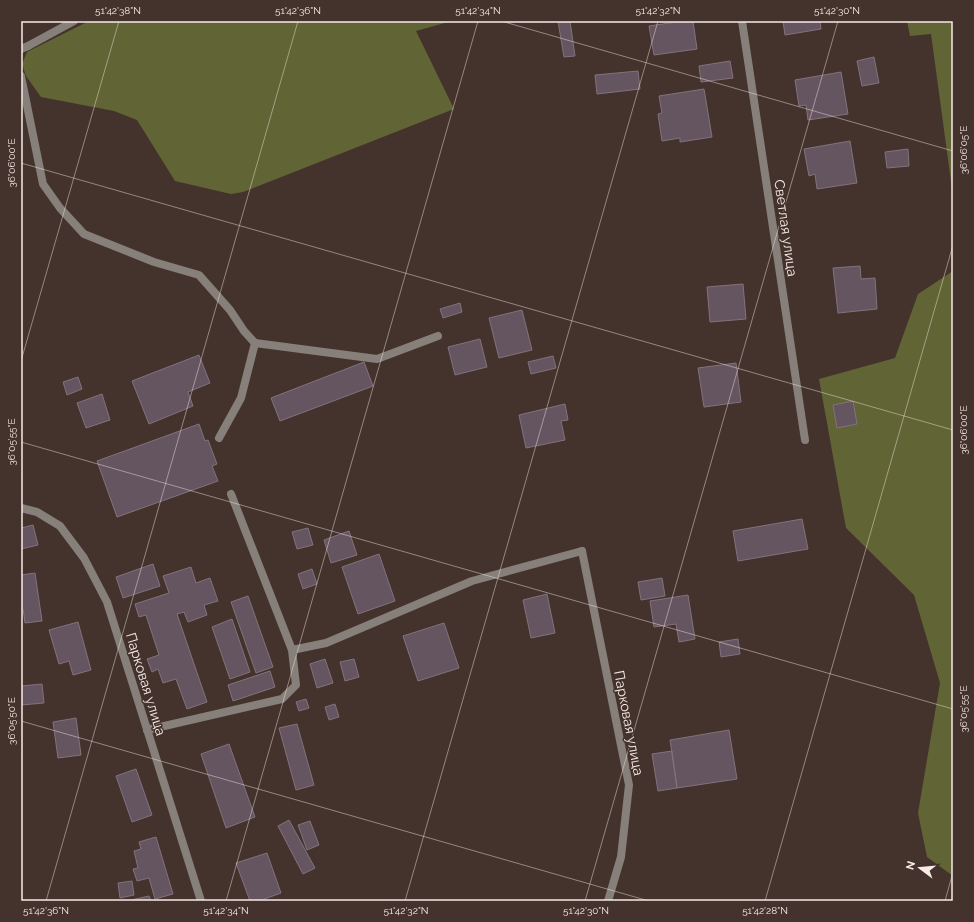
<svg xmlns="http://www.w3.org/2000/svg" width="974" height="922" font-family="Raleway,sans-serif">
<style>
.green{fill:#616434}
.building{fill:#655560;stroke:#82727d}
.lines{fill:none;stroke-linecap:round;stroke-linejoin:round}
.lane{stroke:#87807a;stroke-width:8}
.street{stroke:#87807a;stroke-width:8}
.ticks{fill:none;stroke:#f6ebe7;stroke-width:1;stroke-opacity:0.45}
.labels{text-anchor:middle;stroke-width:3;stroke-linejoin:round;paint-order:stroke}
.street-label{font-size:14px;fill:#f6ebe7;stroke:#44332d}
.neatline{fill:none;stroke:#f6ebe7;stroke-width:1.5}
.ticks-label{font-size:10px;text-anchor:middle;fill:#f6ebe7}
</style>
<rect width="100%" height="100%" fill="#44332d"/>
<!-- green -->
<path class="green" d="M89,21H452L416,31L454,109L243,192L231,194L175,181L137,120L114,111L41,97L26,76L22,64L27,52Z
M907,21H953V196L931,34L910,36Z
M953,271V876L927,857L918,813L940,683L914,595L846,528L819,379L895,358L918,294Z"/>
<!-- building -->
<path class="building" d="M558,21H570L575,56L564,57Z
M683,21H693L697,49L654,55L649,26Z
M783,21H820L821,29L785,35Z
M874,57L879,83L862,86L857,61Z
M730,61L733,78L701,82L699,66Z
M638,71L640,89L597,94L595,75Z
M841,72L848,114L808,120L806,105L799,106L795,80Z
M704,89L712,137L680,142V138L662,141L658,114L662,113L659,96Z
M850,141L857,183L817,189L815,174L809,176L804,149Z
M908,149L909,166L887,168L885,152Z
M860,266L861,279L875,278L877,309L838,313L833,268Z
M743,284L746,319L710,322L707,287Z
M460,303L462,312L443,318L440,309Z
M522,310L532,350L499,358L489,318Z
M480,339L487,367L455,375L448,347Z
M199,355L210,383L188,392L193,406L149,424L132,381Z
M553,356L556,368L531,374L528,362Z
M364,362L373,386L280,421L271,398Z
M736,363L741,402L704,407L698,368Z
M78,377L82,389L67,395L63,382Z
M102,394L110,420L86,428L77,403Z
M853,401L857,424L837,428L833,405Z
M565,404L568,420L561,421L565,440L526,448L519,415Z
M199,424L205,441L208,440L217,464L212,466L218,481L117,517L97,461Z
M802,519L808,549L738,561L733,531Z
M33,525L38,545L21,549V528Z
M308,528L313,545L297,549L292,532Z
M349,531L357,555L331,563L324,540Z
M379,554L395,601L358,614L342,567Z
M153,564L160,586L123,598L116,577Z
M191,567L196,583L210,578L218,601L204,605L207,615L188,622L184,612L177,614L207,702L187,709L176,679L163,683L158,669L152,672L147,659L159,655L146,615L139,617L135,604L169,593L163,576Z
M312,569L317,584L303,589L298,574Z
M35,573L42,621L25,623L23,609L21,610V575Z
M662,578L665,596L641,600L638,582Z
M547,594L555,633L531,638L523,600Z
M688,595L695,639L679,642L676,624L654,627L650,601Z
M248,596L273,667L256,673L231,602Z
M232,619L250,672L230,679L212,627Z
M78,622L91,670L73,675L69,661L59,664L49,630Z
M444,623L459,668L418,681L403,636Z
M738,639L740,654L721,657L719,642Z
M325,659L333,683L317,688L310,664Z
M354,659L359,677L345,681L340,662Z
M270,671L275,687L233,701L228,685Z
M42,684L44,703L21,705V686Z
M306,699L309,708L299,711L296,702Z
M335,704L339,717L329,720L325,707Z
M76,718L81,755L58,758L53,722Z
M297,724L314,785L296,790L279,728Z
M729,730L737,779L677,788L670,740Z
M229,744L255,817L226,828L201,754Z
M672,751L677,788L658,791L652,754Z
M136,769L152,815L132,822L116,776Z
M289,820L315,868L303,874L278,826Z
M310,821L319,845L307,850L298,825Z
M156,837L173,894L155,899L149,878L137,881L133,869L138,868L134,851L141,849L139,842Z
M267,853L281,893L259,901H250L236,863Z
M132,881L134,895L120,898L118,883Z
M149,896L151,901H127Z"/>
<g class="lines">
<!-- lane -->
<path class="lane" d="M21,49L28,46
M21,76L43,184L60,208L84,234L154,262L199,275L230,310L244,331L255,343L377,359L438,336
M219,438L241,398L255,343
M292,650L326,643L472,581L582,551
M147,730L282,699L296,685L292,650L231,494"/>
<!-- street -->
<path class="street" d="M742,21L805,440
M28,46L74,21
M21,508L37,512L60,526L84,558L107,602L201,901
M582,551L629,785L621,857L608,901"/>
</g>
<!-- ticks -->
<path class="ticks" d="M501,21L953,151M21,163L953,430M21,361L119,21M21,442L953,709M21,721L649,901M46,901L298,21M226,901L478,21M405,901L658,21M585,901L838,21M765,901L953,245M945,901L953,872"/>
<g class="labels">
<!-- street labels -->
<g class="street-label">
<text transform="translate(786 228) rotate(82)" y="5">Светлая улица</text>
<text transform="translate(146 684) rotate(73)" y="5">Парковая улица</text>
<text transform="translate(629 723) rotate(79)" y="5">Парковая улица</text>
</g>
</g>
<!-- border -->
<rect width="974" height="922" fill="none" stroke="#44332d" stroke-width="44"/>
<!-- north arrow -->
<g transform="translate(920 868) rotate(286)" stroke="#44332d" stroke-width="3" paint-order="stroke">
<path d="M0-3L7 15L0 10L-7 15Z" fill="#f6ebe7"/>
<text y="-6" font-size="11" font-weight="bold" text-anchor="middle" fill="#f6ebe7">N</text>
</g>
<rect x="22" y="22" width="930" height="878" class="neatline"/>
<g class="ticks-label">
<text x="118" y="14">51°42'38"N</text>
<text x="298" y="14">51°42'36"N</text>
<text x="478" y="14">51°42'34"N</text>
<text x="658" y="14">51°42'32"N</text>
<text x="837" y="14">51°42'30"N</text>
<text transform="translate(963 150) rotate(-90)" y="4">36°06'05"E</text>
<text transform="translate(11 163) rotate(-90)" y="4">36°06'00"E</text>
<text transform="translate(963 430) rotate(-90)" y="4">36°06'00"E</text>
<text transform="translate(11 442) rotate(-90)" y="4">36°05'55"E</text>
<text transform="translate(963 709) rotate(-90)" y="4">36°05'55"E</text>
<text transform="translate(11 721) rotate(-90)" y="4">36°05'50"E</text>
<text x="46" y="914">51°42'36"N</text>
<text x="226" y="914">51°42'34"N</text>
<text x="406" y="914">51°42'32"N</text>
<text x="586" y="914">51°42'30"N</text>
<text x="765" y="914">51°42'28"N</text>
</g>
</svg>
